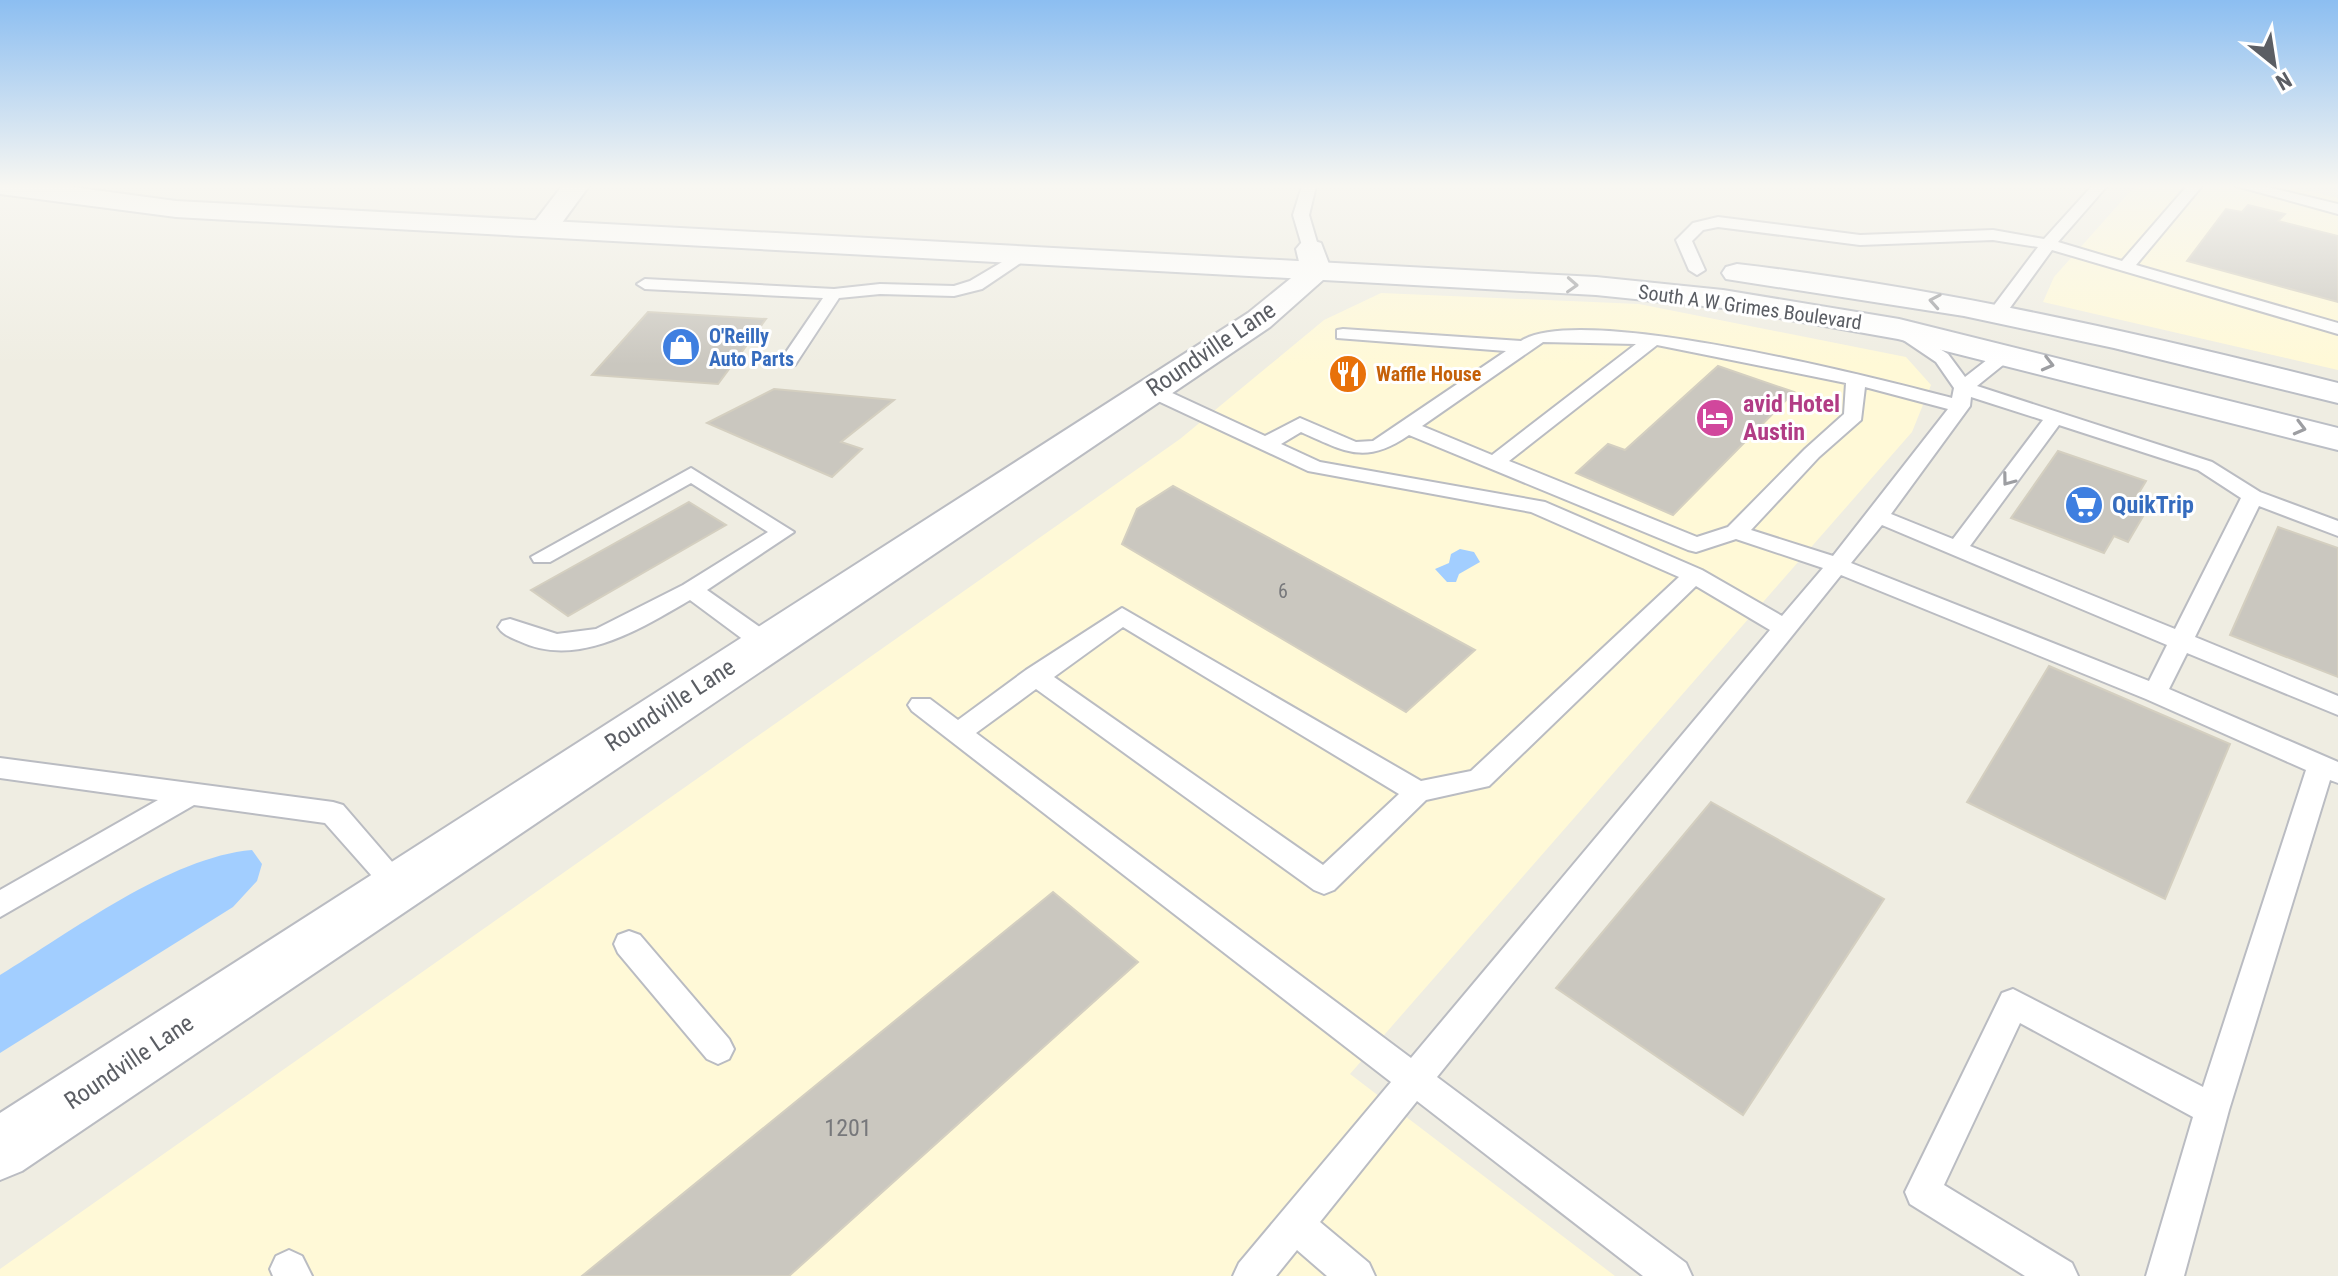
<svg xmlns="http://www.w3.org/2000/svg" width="2338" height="1276" font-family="'Roboto Condensed',sans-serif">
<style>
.commercial{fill:#fff9d7}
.water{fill:#a2ceff}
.building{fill:#cac7bf;stroke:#d4cfc0;stroke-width:2}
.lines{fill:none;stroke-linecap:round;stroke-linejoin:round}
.service-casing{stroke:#babcc2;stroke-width:4}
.minor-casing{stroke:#babcc2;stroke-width:4}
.secondary-casing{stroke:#bbbec5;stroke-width:4}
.service{fill:#fff;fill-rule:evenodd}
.minor{fill:#fff;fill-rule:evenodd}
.secondary{fill:#fff;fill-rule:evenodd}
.oneway{stroke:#9d9ea2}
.labels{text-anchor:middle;stroke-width:6;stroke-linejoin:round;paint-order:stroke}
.far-street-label{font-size:20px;fill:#5b5e64;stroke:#fff}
.far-shop-label{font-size:20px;font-weight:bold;fill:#366cbe;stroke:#fff;text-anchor:start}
.far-food-label{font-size:20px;font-weight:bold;fill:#c56008;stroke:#fff;text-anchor:start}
.number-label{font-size:20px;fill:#77787b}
.street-label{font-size:24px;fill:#5b5e64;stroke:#fff}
.hotel-label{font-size:24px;font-weight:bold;fill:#b23c85;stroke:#fff;text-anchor:start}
.shop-label{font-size:24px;font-weight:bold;fill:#366cbe;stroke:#fff;text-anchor:start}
.near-number-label{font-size:24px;fill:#77787b}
</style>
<rect width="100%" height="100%" fill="#efede2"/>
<!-- commercial -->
<path class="commercial" d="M2135,186H2287L2338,198V370L2043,302L2054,277Z
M1381,293L1639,304L1906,357L1931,385L1912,432L1350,1074L1615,1276H0V1269L1180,439L1324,320Z"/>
<!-- water -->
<path class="water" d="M1460,549L1474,552L1480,562L1459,574L1456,582H1447L1435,569L1449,563L1451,554Z
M252,850L262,864L257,881L233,907L0,1053V975C71,932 170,857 252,850Z"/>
<!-- building -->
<path class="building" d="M2248,205L2285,214L2278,221L2338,236V302L2187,261L2226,209L2242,212Z
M648,312L766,319L718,384L592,375Z
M1718,366L1794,392L1673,515L1576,473L1608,444L1625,450Z
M774,389L894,400L841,442L862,449L832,477L707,423Z
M2058,451L2146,481L2137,496L2152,501L2128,542L2114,536L2104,553L2011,518Z
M1173,486L1475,650L1406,712L1122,544L1137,509Z
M689,502L726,525L568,616L531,590Z
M2278,527L2338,548V677L2230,635Z
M2049,666L2230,744L2165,899L1967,802Z
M1711,802L1884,899L1743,1115L1556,988Z
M1053,892L1138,962L789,1276H582Z"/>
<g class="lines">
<defs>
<path id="service" d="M1302,186H1316L1309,215L1319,249L1311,254L1303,249L1293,215Z
M2092,186H2107L2058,242L2122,261L2187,186H2202L2136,265L2338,323V334L2052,250L2004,316H1992L1989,312L2038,247L1993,240L1860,245L1718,227L1703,230L1692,241L1705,270L1697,275L1689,270L1676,240L1693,223L1718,217L1860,235L1993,230L2044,239Z
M2236,186H2263L2338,204V214Z
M1019,252L1027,257L1025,260L982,289L954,296L880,294L839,298L795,365L789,366L780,361L823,298L645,289L637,284L645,279L834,289L880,284L954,286L970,281Z
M1899,324L1948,354L1965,377L2001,349H2013V357L1977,386L2212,462L2260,492L2338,521V536L2259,506L2195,637L2338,696V715L2187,653L2169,689L2338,762V783L2330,780L2229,1110L2184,1276H2146L2193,1117L2020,1023L1944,1185L2072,1263L2078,1276H2025L1910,1204L1905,1192L2002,993L2013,989L2203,1087L2306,770L2146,699L1841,575L1437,1077L1686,1263L1692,1276H1643L1417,1101L1320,1222L1369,1263L1375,1276H1327L1297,1250L1276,1276H1233L1239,1263L1391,1082L912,711L908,705L912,699H930L958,720L1026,670L1122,608L1421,781L1471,771L1679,577L1531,512L1308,471L1143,394V386H1157L1265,436L1300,418L1356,442L1373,441L1506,351L1337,338V330L1343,329L1521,341C1579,302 1876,378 1952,398L1954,388L1936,362L1893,333L1890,329ZM1543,342L1636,344L1492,455L1422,426ZM1657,345L1846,383L1844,414L1805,449L1728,527L1697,537L1509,461ZM1865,387L1948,409L1833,556L1751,530L1819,457L1861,420ZM1971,397L2043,420L1953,539L1891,514L1970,406ZM2059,425L2198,470L2241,498L2175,629L1970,546ZM1301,432C1346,452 1365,465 1409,435L1688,550L1696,552L1736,539L1823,568L1782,616L1702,570L1545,502L1320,462L1281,444ZM1882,525L2167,645L2149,681L1851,563ZM1696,586L1770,630L1411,1058L976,733L1036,689L1314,890L1324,894L1334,890L1426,800L1489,786ZM1123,627L1399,794L1323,865L1054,677Z
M691,468L794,532L707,590L774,637L777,643L774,649H756L690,600C640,629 577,669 519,641C510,637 503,635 498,627L502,621L510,619L557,634L596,629L683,585L768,532L691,483L550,562H534L531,557Z
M0,758L333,802L343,805L412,885L407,893L397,897L387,893L325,823L194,805L0,917V890L158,800L0,778Z
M629,931L640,935L729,1039L734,1049L729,1059L718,1064L707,1059L618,953L614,944L618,935Z
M289,1250L302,1256L312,1276H273L270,1269L276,1256Z"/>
<path id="minor" d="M562,186H589L553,235H533L529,229Z
M1311,240L1321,243L1332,272L1270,327L22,1171L0,1180V1113L1248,313L1301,270L1296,249L1301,243Z"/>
<path id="secondary" d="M0,186H65L176,201L1596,277L1723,290L1899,319L2338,428V450L1898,339L1723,308L1596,295L176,217L0,194Z
M1737,264C1941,288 2139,333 2338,383V403L2114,348L1964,316L1726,279L1722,273L1726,267Z"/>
</defs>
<!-- service casing -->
<use href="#service" class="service-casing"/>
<!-- minor casing -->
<use href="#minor" class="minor-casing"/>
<!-- secondary casing -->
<use href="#secondary" class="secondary-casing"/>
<!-- service -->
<use href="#service" class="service"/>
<!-- minor -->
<use href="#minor" class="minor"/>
<!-- secondary -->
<use href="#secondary" class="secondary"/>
</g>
<!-- one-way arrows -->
<defs><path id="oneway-chevron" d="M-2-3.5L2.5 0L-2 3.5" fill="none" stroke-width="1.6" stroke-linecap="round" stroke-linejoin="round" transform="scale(2)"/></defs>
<g class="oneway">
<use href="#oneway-chevron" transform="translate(1572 285) rotate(3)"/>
<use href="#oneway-chevron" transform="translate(1935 301) rotate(-170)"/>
<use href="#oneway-chevron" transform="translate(2048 364) rotate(14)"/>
<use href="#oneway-chevron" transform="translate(2300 428) rotate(15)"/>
<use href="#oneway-chevron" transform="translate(2008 480) rotate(127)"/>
</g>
<!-- sky -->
<linearGradient id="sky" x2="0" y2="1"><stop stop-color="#8cbef1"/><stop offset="0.51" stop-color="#f8f7f2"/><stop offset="1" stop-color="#f8f7f2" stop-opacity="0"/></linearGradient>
<rect width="2338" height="365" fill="url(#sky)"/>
<!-- icons -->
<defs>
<symbol id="shop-disc" viewBox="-11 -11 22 22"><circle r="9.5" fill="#3f7fe0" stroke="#fff"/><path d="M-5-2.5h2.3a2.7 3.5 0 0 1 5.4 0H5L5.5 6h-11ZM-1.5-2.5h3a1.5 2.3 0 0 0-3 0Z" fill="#fff"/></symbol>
<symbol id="restaurant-disc" viewBox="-11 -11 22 22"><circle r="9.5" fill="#e8710a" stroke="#fff"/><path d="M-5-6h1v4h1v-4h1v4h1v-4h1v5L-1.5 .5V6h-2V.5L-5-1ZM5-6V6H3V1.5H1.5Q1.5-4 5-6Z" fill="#fff"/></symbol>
<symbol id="hotel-disc" viewBox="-11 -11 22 22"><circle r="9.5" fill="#d1479c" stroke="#fff"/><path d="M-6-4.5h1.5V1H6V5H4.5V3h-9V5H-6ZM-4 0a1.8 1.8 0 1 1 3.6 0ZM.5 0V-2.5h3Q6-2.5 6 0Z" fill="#fff"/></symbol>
<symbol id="supermarket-disc" viewBox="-11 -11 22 22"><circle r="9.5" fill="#3f7fe0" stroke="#fff"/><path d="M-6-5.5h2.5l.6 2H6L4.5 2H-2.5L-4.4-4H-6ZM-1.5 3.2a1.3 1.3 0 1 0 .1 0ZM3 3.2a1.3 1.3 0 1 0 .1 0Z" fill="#fff"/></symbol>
</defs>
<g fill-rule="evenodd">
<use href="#shop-disc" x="659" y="325" width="44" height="44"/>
<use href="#restaurant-disc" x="1326" y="352" width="44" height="44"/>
<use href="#hotel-disc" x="1693" y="396" width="44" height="44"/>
<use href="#supermarket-disc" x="2062" y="483" width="44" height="44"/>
</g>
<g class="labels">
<!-- far-street labels -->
<g class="far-street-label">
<text transform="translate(1750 307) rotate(8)" y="7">South A W Grimes Boulevard</text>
</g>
<!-- far-shop labels -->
<g class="far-shop-label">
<text x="709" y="343">O'Reilly<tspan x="709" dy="23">Auto Parts</tspan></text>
</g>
<!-- far-food labels -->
<g class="far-food-label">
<text x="1376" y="381">Waffle House</text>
</g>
<!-- number labels -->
<g class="number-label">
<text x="1283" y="598">6</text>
</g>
<!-- street labels -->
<g class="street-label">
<text transform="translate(1211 349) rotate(-34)" y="8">Roundville Lane</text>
<text transform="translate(670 705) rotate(-33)" y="8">Roundville Lane</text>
<text transform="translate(129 1062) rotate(-34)" y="8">Roundville Lane</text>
</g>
<!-- hotel labels -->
<g class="hotel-label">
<text x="1743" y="412">avid Hotel<tspan x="1743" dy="28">Austin</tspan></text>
</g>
<!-- shop labels -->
<g class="shop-label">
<text x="2112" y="513">QuikTrip</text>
</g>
<!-- near-number labels -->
<g class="near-number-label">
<text x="848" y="1136">1201</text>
</g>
</g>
<!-- north arrow -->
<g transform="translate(2274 64) rotate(150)" stroke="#ffffff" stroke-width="6" paint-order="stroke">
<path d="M0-6L14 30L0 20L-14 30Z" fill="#5b5e64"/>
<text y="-12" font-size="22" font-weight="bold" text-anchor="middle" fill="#5b5e64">N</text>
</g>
</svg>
